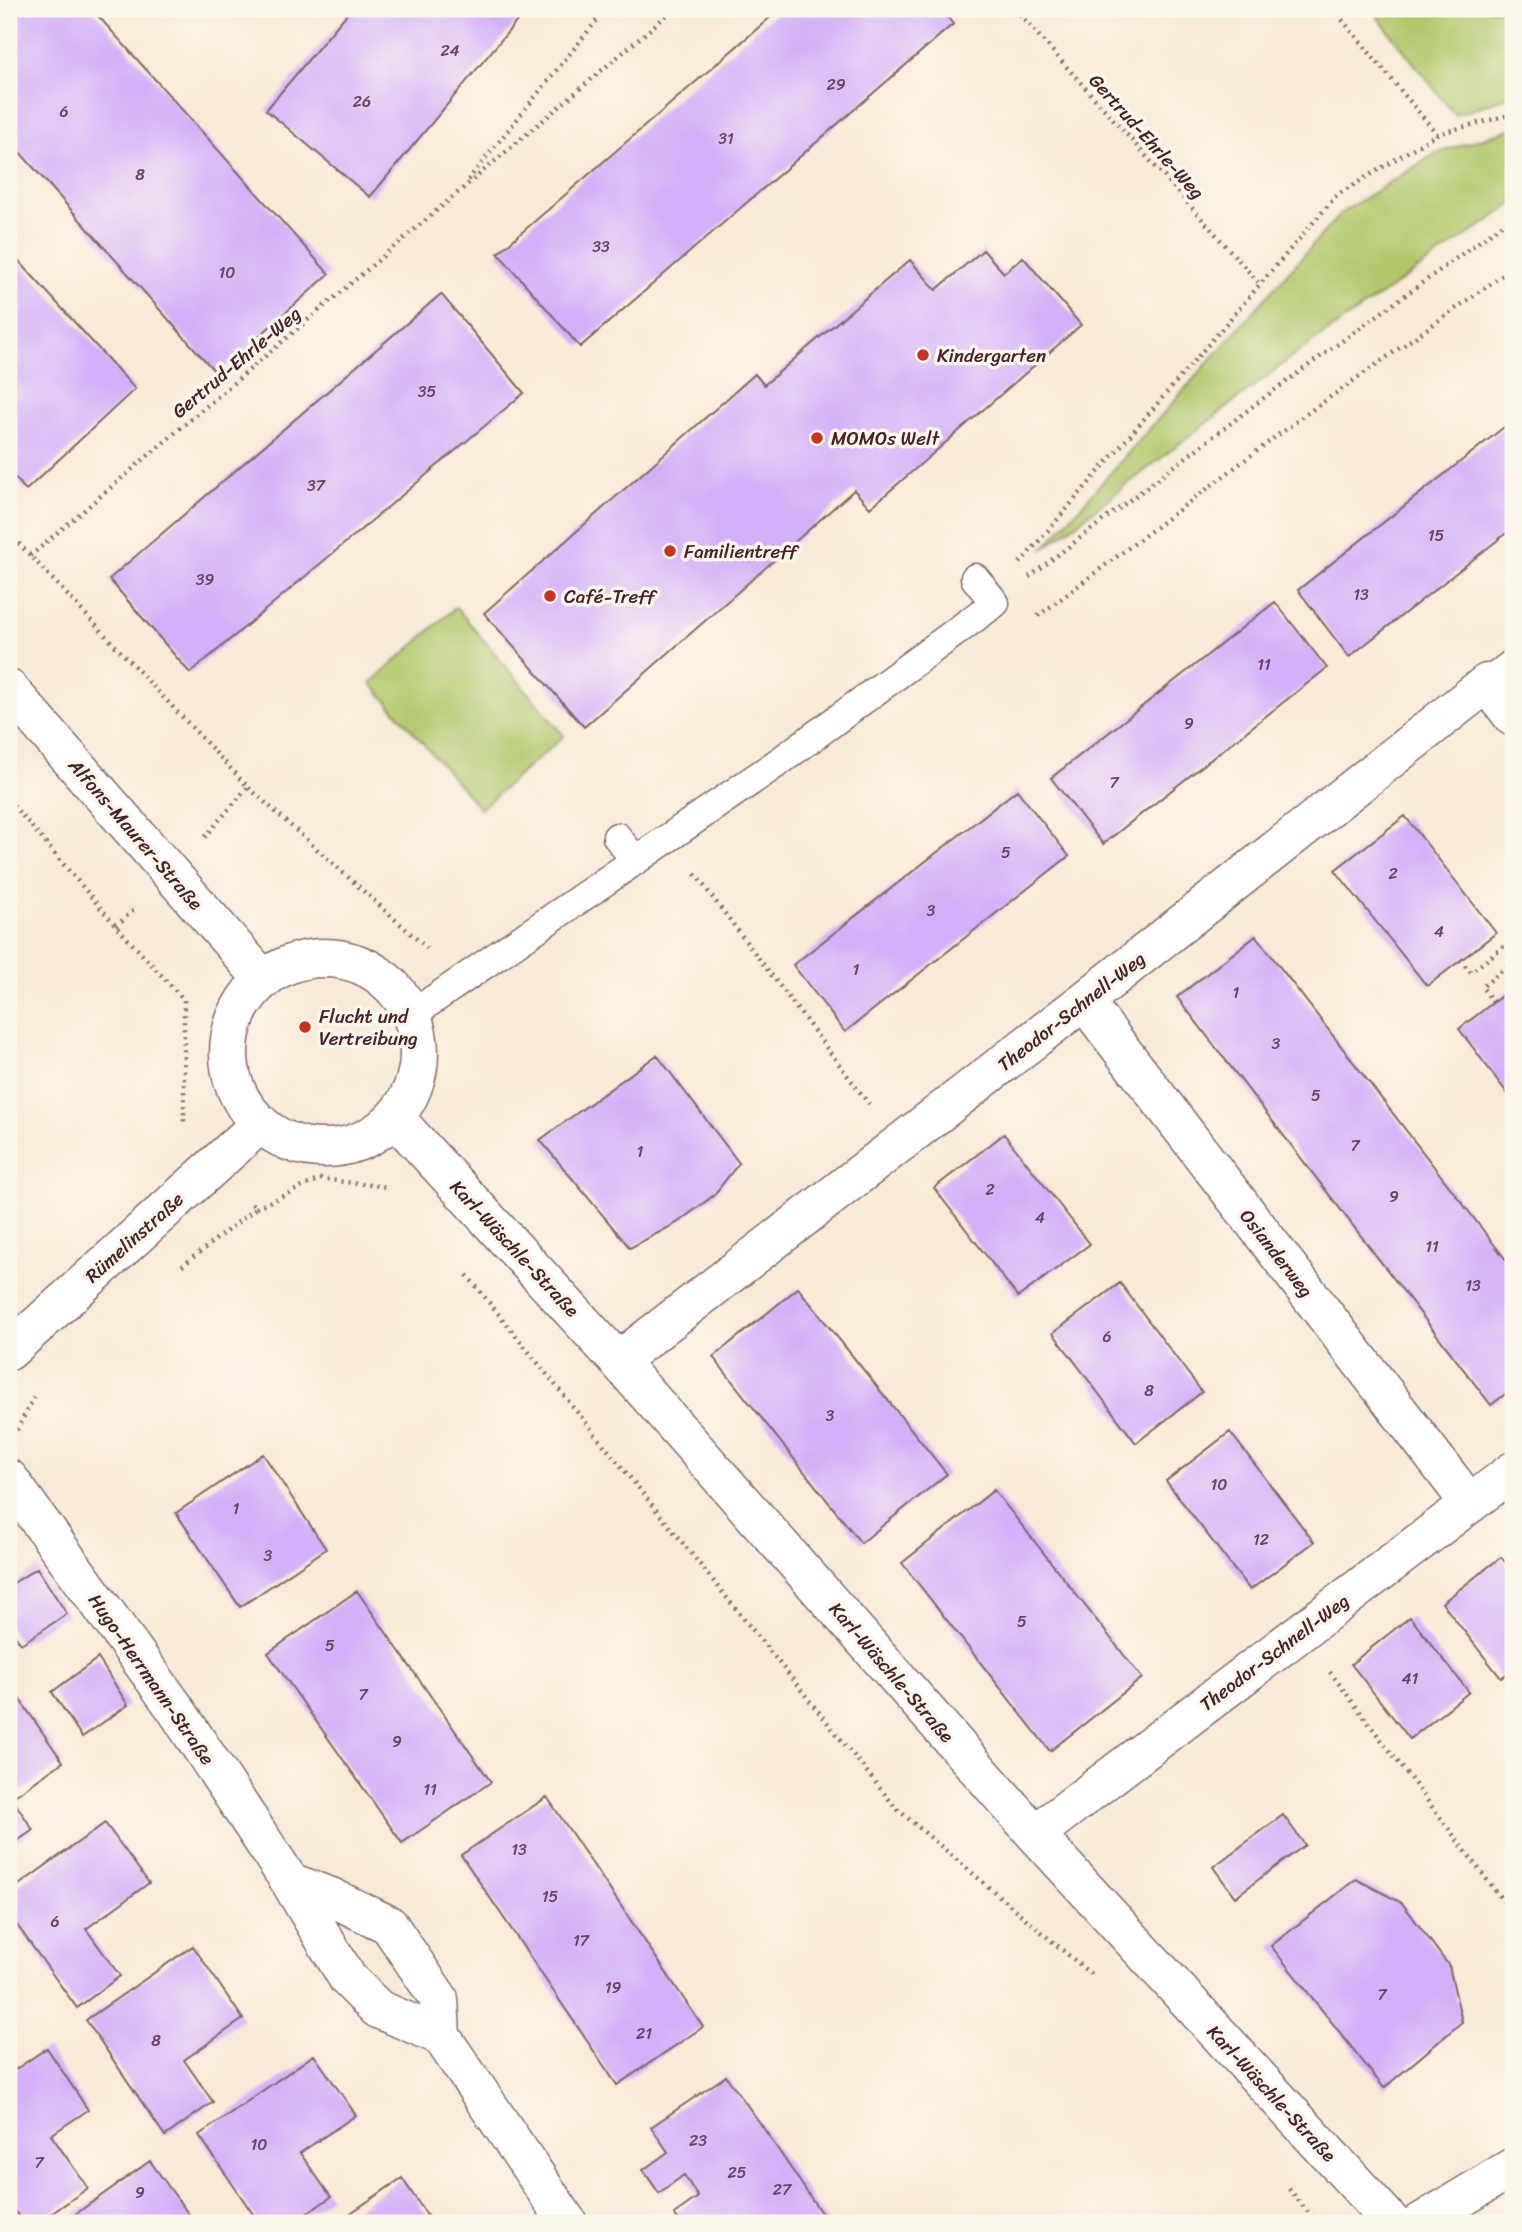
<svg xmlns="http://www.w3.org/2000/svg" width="1522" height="2232" font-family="Sriracha,sans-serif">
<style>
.green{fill:#b1c76b;stroke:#7e734b;stroke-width:2}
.building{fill:#d3b0f9}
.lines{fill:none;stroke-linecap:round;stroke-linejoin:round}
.service-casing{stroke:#876667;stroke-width:31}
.minor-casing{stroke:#876667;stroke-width:41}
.path{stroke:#876667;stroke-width:4.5;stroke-dasharray:2 5;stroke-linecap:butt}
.service{stroke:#fff;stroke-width:28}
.minor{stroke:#fff;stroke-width:38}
.poi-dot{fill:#c8321e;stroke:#fbf7ec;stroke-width:2.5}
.labels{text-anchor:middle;stroke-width:7;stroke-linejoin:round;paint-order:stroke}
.number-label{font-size:16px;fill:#6c435e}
.street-label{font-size:19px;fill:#4a1f2b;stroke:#fbf7ec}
.poi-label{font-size:19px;fill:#4a1f2b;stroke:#fbf7ec;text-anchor:start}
</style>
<rect width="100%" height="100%" fill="#fbf7ec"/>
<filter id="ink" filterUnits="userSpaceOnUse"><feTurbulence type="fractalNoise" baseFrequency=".0143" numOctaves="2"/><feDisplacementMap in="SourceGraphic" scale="14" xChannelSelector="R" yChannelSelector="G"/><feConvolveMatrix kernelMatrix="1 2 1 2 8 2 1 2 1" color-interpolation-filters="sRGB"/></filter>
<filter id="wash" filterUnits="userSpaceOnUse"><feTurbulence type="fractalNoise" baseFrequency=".00686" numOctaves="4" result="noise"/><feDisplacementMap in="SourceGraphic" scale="28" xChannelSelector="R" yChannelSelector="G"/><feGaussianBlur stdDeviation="1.57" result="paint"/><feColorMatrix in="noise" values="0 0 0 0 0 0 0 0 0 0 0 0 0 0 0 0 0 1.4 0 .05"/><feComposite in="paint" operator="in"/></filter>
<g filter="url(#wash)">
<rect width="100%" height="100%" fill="#f7ead6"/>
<!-- green -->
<path class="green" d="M1371,9H1513V95L1455,115Z
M1513,128V204L1301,350L1042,550L1341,213L1435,154Z
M456,607L564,736L480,809L371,683Z"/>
<g id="blocks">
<!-- building -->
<path class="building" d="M9,9H92L329,274L217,374L9,140Z
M351,9H527L370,197L266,110Z
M780,9H941L953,24L580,347L498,253Z
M9,250L135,389L26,490L9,471Z
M983,250L1004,273L1023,257L1081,325L870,508L854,490L584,727L484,613L755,374L764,385L910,260L936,290Z
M441,294L524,393L190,673L109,579Z
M1513,420V528L1349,657L1298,590Z
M1275,602L1327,668L1103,844L1051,778Z
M1017,790L1069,856L845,1032L793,965Z
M1405,816L1496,933L1427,986L1335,870Z
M1256,936L1513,1269V1388L1491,1405L1177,997Z
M1513,987V1101L1459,1029Z
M657,1055L739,1163L713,1196L677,1223L630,1248L540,1140Z
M1004,1134L1090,1244L1018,1297L934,1188Z
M1120,1283L1202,1392L1136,1443L1053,1333Z
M798,1288L947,1474L861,1543L713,1357Z
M1230,1432L1314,1542L1250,1590L1166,1481Z
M263,1454L326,1549L240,1607L176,1513Z
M994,1490L1142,1678L1050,1751L902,1563Z
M1501,1557L1513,1572V1669L1501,1678L1442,1603Z
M37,1568L67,1614L21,1644L9,1627V1586Z
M357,1591L491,1782L402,1843L268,1653Z
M1410,1617L1469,1692L1410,1739L1351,1664Z
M98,1658L128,1705L82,1737L52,1692Z
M16,1694L63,1762L12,1798L33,1830L9,1847V1698Z
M547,1797L703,2027L617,2085L461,1855Z
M1283,1815L1305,1845L1235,1897L1213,1867Z
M105,1823L149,1883L86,1929L120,1976L77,2008L9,1914V1892Z
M1356,1879L1402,1903L1449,1966L1462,2022L1384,2088L1271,1946Z
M193,1946L243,2019L184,2060L213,2102L165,2136L86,2020Z
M9,1966L17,1977L9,1982Z
M47,2048L88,2110L51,2135L88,2188L38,2223H24L9,2202V2074Z
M314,2055L356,2115L300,2153L331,2197L293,2223H259L199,2135Z
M726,2076L760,2123L828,2223H681L674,2214L698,2197L684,2175L659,2193L643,2170L668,2152L651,2127Z
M150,2161L195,2223H63Z
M402,2178L432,2223H336Z"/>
</g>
</g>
<g filter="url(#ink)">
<use href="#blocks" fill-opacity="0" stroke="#876667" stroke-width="2"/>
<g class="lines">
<defs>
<path id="service" d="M1487,683L1513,663
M617,837L635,860
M411,1015L783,759L995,603L975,578"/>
<path id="minor" d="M9,689L263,979
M229 1053a95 95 0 1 1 190 0a95 95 0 1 1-190 0Z
M1084,1001L1470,1504
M395,1118L618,1361L1035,1834L1392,2223
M9,1351L260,1124
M618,1361L1084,1001L1487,683L1513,717
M9,1479L175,1708L290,1882L331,1897L389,1925L439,1999L441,2036L568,2223
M1035,1834L1513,1471
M290,1882L348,1979L378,2009L441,2036
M1420,2223L1513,2167"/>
</defs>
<!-- service casing -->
<use href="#service" class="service-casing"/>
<!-- minor casing -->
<use href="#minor" class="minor-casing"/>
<!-- path -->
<path class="path" d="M1015,9L1258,282
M1333,9L1437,134
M468,180L606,9
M9,533L248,787L429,950
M30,556L674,9
M1020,563L1337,195L1437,134L1513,114
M1029,577L1265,397L1513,217
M1038,616L1302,417L1513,268
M9,800L116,926L184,1000V1125
M205,837L248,787
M695,874L869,1104
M116,926L136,908
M1460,960L1471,972L1513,939
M1493,1002L1482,987L1513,962
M256,1208L320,1179L388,1187
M182,1266L256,1208L249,1201
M467,1275L896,1808L1093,1976
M17,1430L35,1395
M1330,1672L1513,1914
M1289,2189L1317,2223"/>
<!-- service -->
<use href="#service" class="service"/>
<!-- minor -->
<use href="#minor" class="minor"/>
</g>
</g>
<!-- markers -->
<g class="poi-dot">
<circle cx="923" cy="355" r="7"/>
<circle cx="817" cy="438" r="7"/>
<circle cx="670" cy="551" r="7"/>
<circle cx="550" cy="596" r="7"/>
<circle cx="305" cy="1027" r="7"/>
</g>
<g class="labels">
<!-- number labels -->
<g class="number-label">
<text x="450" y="56">24</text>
<text x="836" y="90">29</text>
<text x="362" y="107">26</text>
<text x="64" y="117">6</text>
<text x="726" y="144">31</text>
<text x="140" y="180">8</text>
<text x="601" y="252">33</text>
<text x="227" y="278">10</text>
<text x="427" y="397">35</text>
<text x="316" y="491">37</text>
<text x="1436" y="541">15</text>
<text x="205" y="585">39</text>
<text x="1361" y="600">13</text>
<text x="1264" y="670">11</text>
<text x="1189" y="729">9</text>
<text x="1114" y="788">7</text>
<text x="1006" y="858">5</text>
<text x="1393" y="879">2</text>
<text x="931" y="916">3</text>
<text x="1439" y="937">4</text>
<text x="856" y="975">1</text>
<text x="1236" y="998">1</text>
<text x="1276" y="1049">3</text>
<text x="1316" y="1101">5</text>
<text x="1355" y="1151">7</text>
<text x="640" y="1157">1</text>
<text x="990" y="1195">2</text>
<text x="1394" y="1202">9</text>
<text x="1040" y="1223">4</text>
<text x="1432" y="1252">11</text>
<text x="1473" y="1291">13</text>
<text x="1107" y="1342">6</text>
<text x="1149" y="1396">8</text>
<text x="830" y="1421">3</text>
<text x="1219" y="1490">10</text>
<text x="236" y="1514">1</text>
<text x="1261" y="1545">12</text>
<text x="268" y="1561">3</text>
<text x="1022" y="1627">5</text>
<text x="330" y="1651">5</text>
<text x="1410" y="1684">41</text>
<text x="363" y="1700">7</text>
<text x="397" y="1747">9</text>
<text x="430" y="1795">11</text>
<text x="519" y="1855">13</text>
<text x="550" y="1902">15</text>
<text x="55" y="1927">6</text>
<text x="581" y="1946">17</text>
<text x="613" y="1993">19</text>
<text x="1382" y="2000">7</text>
<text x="644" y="2039">21</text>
<text x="156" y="2046">8</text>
<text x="698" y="2146">23</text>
<text x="259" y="2150">10</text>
<text x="39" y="2168">7</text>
<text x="737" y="2178">25</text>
<text x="782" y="2195">27</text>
<text x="140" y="2198">9</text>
</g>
<!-- street labels -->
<g class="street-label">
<text transform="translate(1147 136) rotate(48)" y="7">Gertrud-Ehrle-Weg</text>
<text transform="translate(236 362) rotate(-40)" y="7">Gertrud-Ehrle-Weg</text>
<text transform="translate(136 834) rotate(49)" y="7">Alfons-Maurer-Straße</text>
<text transform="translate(1071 1011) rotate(-38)" y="7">Theodor-Schnell-Weg</text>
<text transform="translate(134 1237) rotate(-42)" y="7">Rümelinstraße</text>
<text transform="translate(515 1248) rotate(47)" y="7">Karl-Wäschle-Straße</text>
<text transform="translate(1277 1253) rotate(52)" y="7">Osianderweg</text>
<text transform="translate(1274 1652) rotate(-37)" y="7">Theodor-Schnell-Weg</text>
<text transform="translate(892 1672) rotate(49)" y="7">Karl-Wäschle-Straße</text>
<text transform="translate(152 1679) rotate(55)" y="7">Hugo-Herrmann-Straße</text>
<text transform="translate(1272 2093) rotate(47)" y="7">Karl-Wäschle-Straße</text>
</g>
<!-- poi labels -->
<g class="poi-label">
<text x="937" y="362">Kindergarten</text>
<text x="831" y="445">MOMOs Welt</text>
<text x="684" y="558">Familientreff</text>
<text x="564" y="603">Café-Treff</text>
<text x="319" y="1023">Flucht und<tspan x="319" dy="22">Vertreibung</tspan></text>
</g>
</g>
<!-- margin -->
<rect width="1522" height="2232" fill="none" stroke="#fbf7ec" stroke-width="35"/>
</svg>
